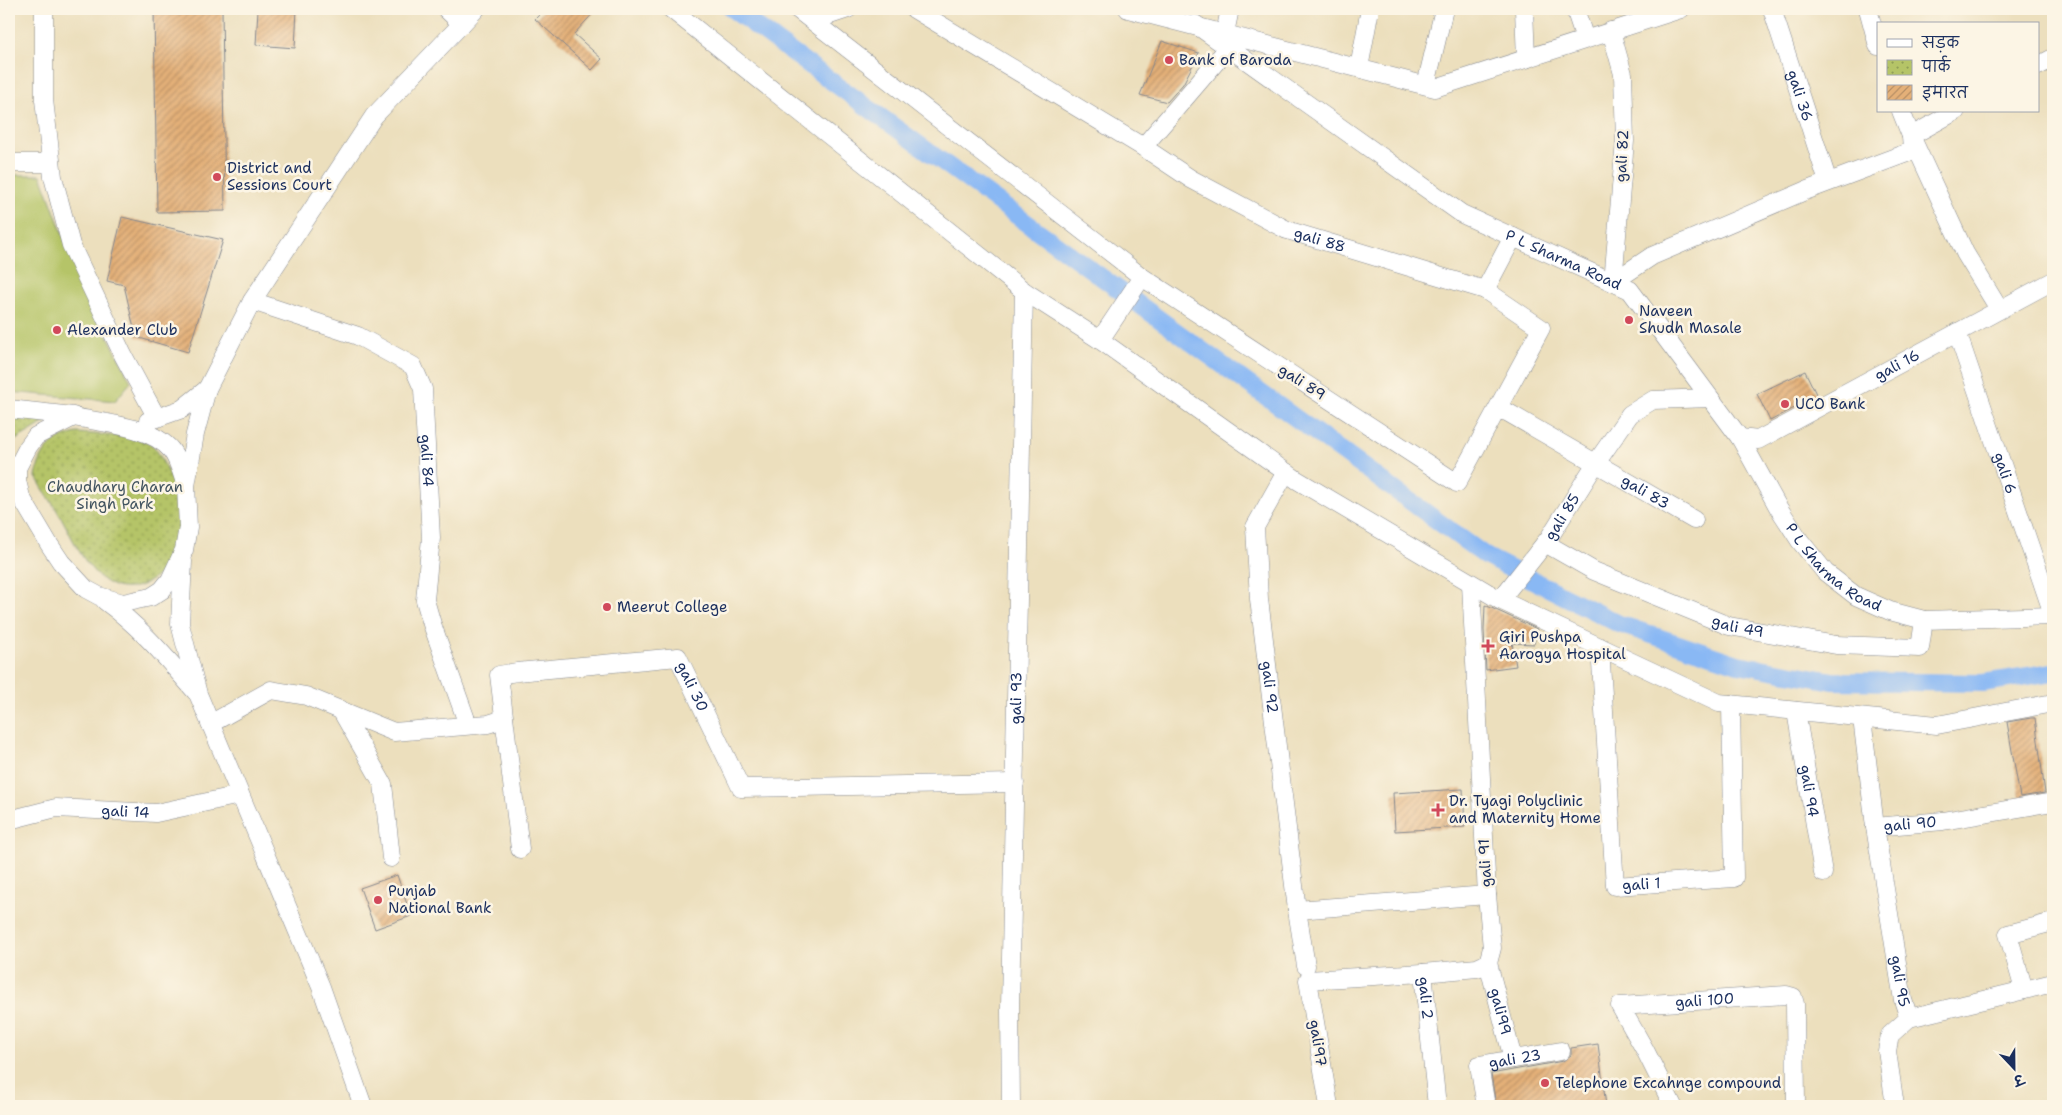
<svg xmlns="http://www.w3.org/2000/svg" width="2062" height="1115" font-family="'Shantell Sans','Playpen Sans Deva',sans-serif">
<style>
.park{fill:url(#park-dots);stroke:#687a62}
.pitch{fill:#b5c467;stroke:#687a62}
.lines{fill:none;stroke-linecap:round;stroke-linejoin:round}
.canal{stroke:#89b8f4;stroke-width:18}
.building{fill:url(#building-hatch)}
.minor-casing{stroke:#84878e;stroke-width:19}
.minor{stroke:#fff;stroke-width:18}
.poi-dot{fill:#d1495b;stroke:#fcf5e5;stroke-width:2}
.labels{text-anchor:middle;stroke-width:5;stroke-linejoin:round;paint-order:stroke}
.poi-label{font-size:15px;fill:#1b2f5e;stroke:#fcf5e5;text-anchor:start}
.street-label{font-size:15px;fill:#1b2f5e;stroke:#fcf5e5}
.park-label{font-size:15px;fill:#425460;stroke:#fcf5e5}
</style>
<defs>
<pattern id="park-dots" width="8" height="8" patternUnits="userSpaceOnUse" patternTransform="scale(1.25)"><rect width="8" height="8" fill="#b5c467"/><path d="M2 2h.1M6 6h.1" fill="none" stroke="#92a058" stroke-width="1.8" stroke-linecap="round"/></pattern>
<pattern id="building-hatch" width="6" height="6" patternUnits="userSpaceOnUse" patternTransform="scale(1.25)"><rect width="6" height="6" fill="#e4b078"/><path d="M-1 1l2-2M0 6l6-6M5 7l2-2" fill="none" stroke="#b89066"/></pattern>
</defs>
<rect width="100%" height="100%" fill="#fcf5e5"/>
<filter id="ink" filterUnits="userSpaceOnUse"><feTurbulence type="fractalNoise" baseFrequency=".02" numOctaves="2"/><feDisplacementMap in="SourceGraphic" scale="10" xChannelSelector="R" yChannelSelector="G"/><feConvolveMatrix kernelMatrix="1 2 1 2 8 2 1 2 1" color-interpolation-filters="sRGB"/></filter>
<filter id="wash" filterUnits="userSpaceOnUse"><feTurbulence type="fractalNoise" baseFrequency=".0096" numOctaves="4" result="noise"/><feDisplacementMap in="SourceGraphic" scale="20" xChannelSelector="R" yChannelSelector="G"/><feGaussianBlur stdDeviation="1.12" result="paint"/><feColorMatrix in="noise" values="0 0 0 0 0 0 0 0 0 0 0 0 0 0 0 0 0 1.4 0 .05"/><feComposite in="paint" operator="in"/></filter>
<g filter="url(#wash)">
<rect width="100%" height="100%" fill="#ecdfbd"/>
<!-- park -->
<path class="park" d="M9,415L52,418L9,444Z
M77,433C93,434 141,436 152,445C158,450 162,461 166,468C176,487 184,515 180,538C173,571 134,605 102,579C83,564 73,539 62,519C54,505 44,491 36,477C39,452 53,437 77,433Z"/>
<!-- pitch -->
<path class="pitch" d="M9,175H41L79,278L131,382L115,401L9,392Z"/>
<g class="lines">
<!-- canal -->
<path class="canal" d="M732,9L1487,557L1619,624L1738,664L1833,681L1983,683L2053,672"/>
</g>
<g id="blocks">
<!-- building -->
<path class="building" d="M154,9H222L225,211L157,212Z
M258,9H297L295,48L256,45Z
M545,9H597L574,34L602,59L592,70L535,19Z
M1162,41L1199,53L1183,84L1167,102L1140,95Z
M122,217L223,240L188,352L136,337L124,285L107,281Z
M1805,371L1817,396L1770,421L1757,394Z
M1485,605L1537,629L1534,644L1512,643L1516,666L1486,670L1484,630Z
M2031,718H2035L2045,793L2020,797L2007,722Z
M1463,789L1465,827L1395,831L1393,793Z
M397,875L411,916L375,929L360,888Z
M1598,1044L1606,1106H1496L1491,1074L1563,1061L1571,1055V1048Z"/>
</g>
</g>
<g filter="url(#ink)">
<use href="#blocks" fill-opacity="0" stroke="#84878e" stroke-width="1"/>
<g class="lines">
<defs>
<g id="minor">
<path d="M44,9V100L53,177L71,245L123,355L157,418"/>
<path d="M446,9L462,24"/>
<path d="M671,9L1024,291L1100,340L1297,480L1500,600L1719,703L1937,725L2053,703"/>
<path d="M797,9L1142,277"/>
<path id="s1" d="M914,9L1143,147L1191,179L1287,230L1485,290L1541,328L1457,483L1142,277L1100,340"/>
<path d="M1128,9L1435,88L1681,9"/>
<path d="M1524,9L1526,59"/>
<path d="M1575,9L1585,39"/>
<path id="s2" d="M1772,9L1828,182"/>
<path d="M1868,9L1878,46"/>
<path d="M824,17L848,9"/>
<path id="s3" d="M1195,24L1462,214L1630,290L1740,438L1778,507L1800,541L1825,572L1856,596L1890,611L1924,620L2053,616"/>
<path d="M1611,31L1623,74L1625,141L1613,282"/>
<path d="M1225,33L1230,9"/>
<path d="M2038,66L2053,58"/>
<path d="M1359,68L1370,9"/>
<path d="M1426,85L1444,9"/>
<path d="M1901,111L1911,136L1965,253L1999,309"/>
<path d="M1143,147L1228,48"/>
<path d="M9,163H51"/>
<path d="M1613,282L1652,256L1805,191L1912,151L1911,136L1956,111"/>
<path d="M1485,290L1513,237"/>
<path id="s4" d="M252,301L358,336L413,366L423,389L431,538L425,600L432,624L468,725"/>
<path id="s5" d="M1957,332L2053,614"/>
<path d="M9,409L73,416"/>
<path id="s6" d="M1497,410L1507,412L1694,520"/>
<path d="M148,421L182,409L207,389"/>
<path id="s7" d="M1740,438L1758,440L2053,281"/>
<path id="s8" d="M1286,472L1255,527L1259,599L1297,910"/>
<path d="M186,486C182,474 179,460 171,450C151,426 103,423 74,417L36,436L28,447L17,468V481L21,497L49,544L61,562L86,589L99,596L123,603L151,597L162,590L170,580L184,550L188,527L186,486L195,434L207,389L252,301L374,116L476,9"/>
<path id="s9" d="M1545,543L1594,571L1729,626L1836,645L1920,648L1924,620"/>
<path d="M183,561L180,624L198,694L321,987L363,1106"/>
<path id="s10" d="M1500,600L1549,538L1596,463L1630,414L1653,400L1710,398"/>
<path d="M105,601C141,627 167,659 196,692"/>
<path id="s11" d="M1600,647L1615,886L1734,878L1731,704"/>
<path d="M341,710L383,784L391,858"/>
<path id="s12" d="M1796,711L1823,873"/>
<path id="s13" d="M1862,718L1875,827L1943,821L2053,802"/>
<path d="M210,724L271,690L306,696L394,732L488,724L504,719"/>
<path id="s14" d="M9,820L56,808L156,813L240,795"/>
<path id="s15" d="M1875,827L1903,1000L1909,1018L2053,983"/>
<path id="s16" d="M520,849L499,675L517,672L678,657L741,788L1015,783"/>
<path id="s17" d="M1488,963L1513,1059"/>
<path d="M1306,966L1297,910L1487,895L1471,584"/>
<path d="M1423,973L1477,968L1488,963L1492,948L1487,895"/>
<path d="M2024,990L2008,934L2053,922"/>
<path id="s18" d="M1011,1106L1010,1009L1024,291"/>
<path id="s19" d="M1329,1106L1308,980L1423,973L1437,1106"/>
<path id="s20" d="M1486,1106L1479,1065L1561,1051"/>
<path id="s21" d="M1673,1106L1645,1050L1620,1006L1786,995L1793,997L1795,1004L1796,1106"/>
<path d="M1895,1106L1887,1051L1890,1035L1909,1018"/>
</g>
</defs>
<!-- minor casing -->
<use href="#minor" class="minor-casing"/>
<!-- minor -->
<use href="#minor" class="minor"/>
</g>
</g>
<!-- markers -->
<g class="poi-dot">
<circle cx="1169" cy="60" r="5"/>
<circle cx="217" cy="177" r="5"/>
<circle cx="1629" cy="320" r="5"/>
<circle cx="57" cy="330" r="5"/>
<circle cx="1785" cy="404" r="5"/>
<circle cx="607" cy="607" r="5"/>
<path d="M1485.5 638.5h5v5h5v5h-5v5h-5v-5h-5v-5h5z"/>
<path d="M1435.5 802.5h5v5h5v5h-5v5h-5v-5h-5v-5h5z"/>
<circle cx="378" cy="900" r="5"/>
<circle cx="1545" cy="1083" r="5"/>
</g>
<g class="labels">
<!-- poi labels -->
<g class="poi-label">
<text x="1179" y="65">Bank of Baroda</text>
<text x="227" y="173">District and<tspan x="227" dy="17">Sessions Court</tspan></text>
<text x="1639" y="316">Naveen<tspan x="1639" dy="17">Shudh Masale</tspan></text>
<text x="67" y="335">Alexander Club</text>
<text x="1795" y="409">UCO Bank</text>
<text x="617" y="612">Meerut College</text>
<text x="1499" y="642">Giri Pushpa<tspan x="1499" dy="17">Aarogya Hospital</tspan></text>
<text x="1449" y="806">Dr. Tyagi Polyclinic<tspan x="1449" dy="17">and Maternity Home</tspan></text>
<text x="388" y="896">Punjab<tspan x="388" dy="17">National Bank</tspan></text>
<text x="1555" y="1088">Telephone Excahnge compound</text>
</g>
<!-- street labels -->
<g class="street-label">
<text dy="5" stroke="none"><textPath href="#s2" startOffset="91">gali 36</textPath></text>
<text transform="translate(1622 156) rotate(-87)" y="5">gali 82</text>
<text dy="5" stroke="none"><textPath href="#s1" startOffset="468">gali 88</textPath></text>
<text dy="5" stroke="none"><textPath href="#s3" startOffset="439">P L Sharma Road</textPath></text>
<text dy="5" stroke="none"><textPath href="#s7" startOffset="176">gali 16</textPath></text>
<text transform="translate(1302 382) rotate(33)" y="5">gali 89</text>
<text dy="5" stroke="none"><textPath href="#s4" startOffset="271">gali 84</textPath></text>
<text dy="5" stroke="none"><textPath href="#s5" startOffset="149">gali 6</textPath></text>
<text dy="5" stroke="none"><textPath href="#s6" startOffset="170">gali 83</textPath></text>
<text dy="5" stroke="none"><textPath href="#s10" startOffset="104">gali 85</textPath></text>
<text dy="5" stroke="none"><textPath href="#s3" startOffset="859">P L Sharma Road</textPath></text>
<text dy="5" stroke="none"><textPath href="#s9" startOffset="211">gali 49</textPath></text>
<text dy="5" stroke="none"><textPath href="#s16" startOffset="388">gali 30</textPath></text>
<text dy="5" stroke="none"><textPath href="#s8" startOffset="224">gali 92</textPath></text>
<text dy="5" stroke="none"><textPath href="#s18" startOffset="408">gali 93</textPath></text>
<text dy="5" stroke="none"><textPath href="#s12" startOffset="81">gali 94</textPath></text>
<text dy="5" stroke="none"><textPath href="#s14" startOffset="118">gali 14</textPath></text>
<text dy="5" stroke="none"><textPath href="#s13" startOffset="145">gali 90</textPath></text>
<text transform="translate(1485 863) rotate(-93)" y="5">gali 91</text>
<text dy="5" stroke="none"><textPath href="#s11" startOffset="266">gali 1</textPath></text>
<text dy="5" stroke="none"><textPath href="#s15" startOffset="156">gali 95</textPath></text>
<text dy="5" stroke="none"><textPath href="#s19" startOffset="268">gali 2</textPath></text>
<text dy="5" stroke="none"><textPath href="#s21" startOffset="198">gali 100</textPath></text>
<text dy="5" stroke="none"><textPath href="#s17" startOffset="50">gali99</textPath></text>
<text transform="translate(1318 1043) rotate(81)" y="5">gali97</text>
<text dy="5" stroke="none"><textPath href="#s20" startOffset="78">gali 23</textPath></text>
</g>
<!-- park labels -->
<g class="park-label">
<text x="115" y="492">Chaudhary Charan<tspan x="115" dy="17">Singh Park</tspan></text>
</g>
</g>
<!-- margin -->
<rect width="2062" height="1115" fill="none" stroke="#fcf5e5" stroke-width="30"/>
<!-- legend -->
<rect x="1877" y="22" width="162" height="90" fill="#fcf5e5" stroke="#a2a6af"/>
<rect x="1887" y="39" width="25" height="8" fill="#ffffff" stroke="#a2a6af"/>
<text x="1922" y="48" font-size="15" fill="#1b2f5e">सड़क</text>
<rect x="1887" y="60" width="25" height="15" fill="url(#park-dots)" stroke="#a2a6af"/>
<text x="1922" y="72" font-size="15" fill="#1b2f5e">पार्क</text>
<rect x="1887" y="85" width="25" height="15" fill="url(#building-hatch)" stroke="#a2a6af"/>
<text x="1922" y="98" font-size="15" fill="#1b2f5e">इमारत</text>
<!-- north arrow -->
<g transform="translate(2014 1068) rotate(158)" stroke="#fcf5e5" stroke-width="4" paint-order="stroke">
<path d="M0-4L9 19L0 12L-9 19Z" fill="#1b2f5e"/>
<text y="-8" font-size="14" font-weight="bold" text-anchor="middle" fill="#1b2f5e">उ</text>
</g>
</svg>
